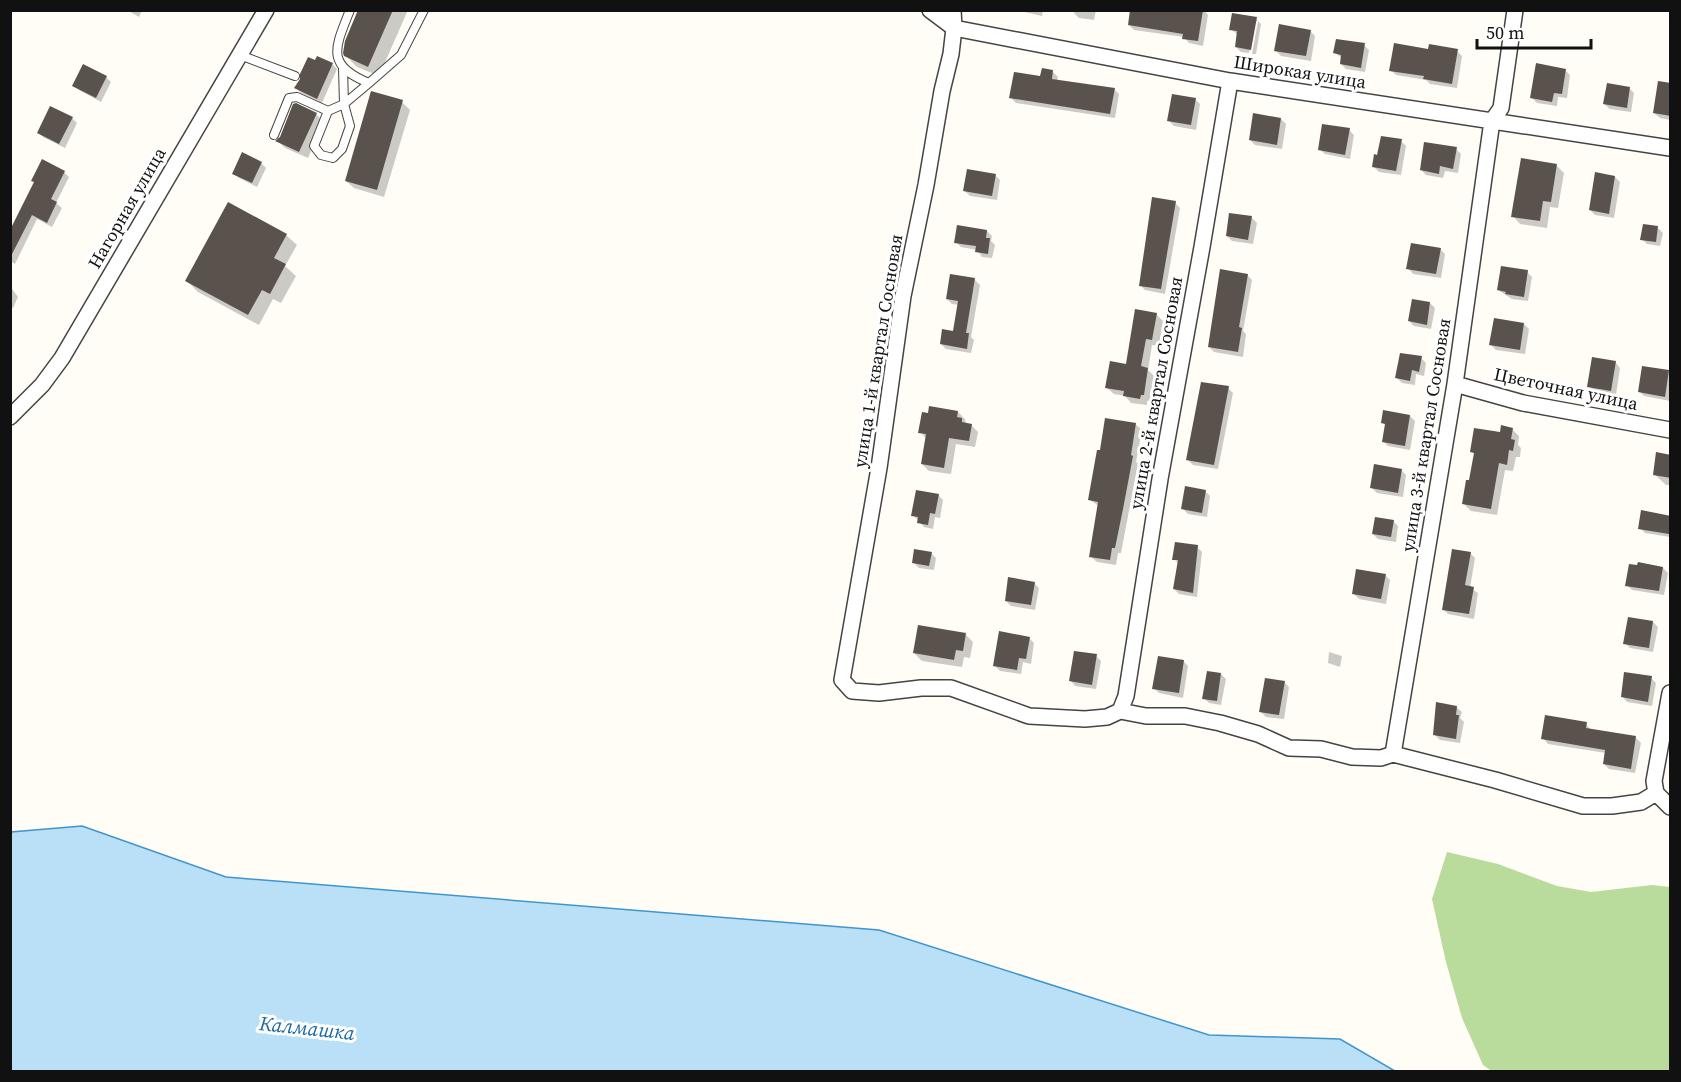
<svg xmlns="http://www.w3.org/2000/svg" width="1681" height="1082" font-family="'Source Serif 4',serif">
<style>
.forest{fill:#b9dc9c}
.water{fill:#b9e0f7;stroke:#3f96cf;stroke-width:1.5}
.shadow{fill:#0003}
.building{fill:#5a524d}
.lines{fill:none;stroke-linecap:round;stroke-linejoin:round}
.service-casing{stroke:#444;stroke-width:10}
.minor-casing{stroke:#444;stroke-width:18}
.service{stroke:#fff;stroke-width:8}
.minor{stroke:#fff;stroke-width:15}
.labels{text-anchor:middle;stroke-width:6;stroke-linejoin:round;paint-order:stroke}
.street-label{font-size:18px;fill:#111;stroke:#fff}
.water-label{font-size:20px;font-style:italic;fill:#1768a6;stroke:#fff}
</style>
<rect width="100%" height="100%" fill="#fffdf5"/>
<!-- forest -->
<path class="forest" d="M1447,852L1498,864L1557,886L1591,892L1652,885L1670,887V1071L1493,1072L1483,1065L1462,1018L1446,962L1432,899Z"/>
<!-- water -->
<path class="water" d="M82,826L226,877L879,930L1209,1035L1340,1039L1395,1071H11V832Z"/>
<!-- shadow -->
<path class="shadow" d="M127,10H142L139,17Z
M361,10H408L379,76L357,67L346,56Z
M1016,10H1043L1042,16Z
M1075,10H1096L1094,20L1079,18L1074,13Z
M1132,10H1204L1208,15L1203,46L1189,43L1184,37L1134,30L1129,25Z
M1256,19L1261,24L1256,54H1252L1258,21H1255L1249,53L1241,52L1236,47L1238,35L1231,29Z
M1310,31L1315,36L1311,61L1281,56L1276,51Z
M1364,45L1369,50L1365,72L1346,69L1341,64L1342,58L1335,53Z
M1430,50L1457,51L1462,56L1457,88L1430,84L1426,80L1396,75L1391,70Z
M317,58L332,64L337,69L322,103L301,93L296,88Z
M1565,70L1570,75L1567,98L1558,97L1557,106L1537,103L1532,98Z
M1053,72L1058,77L1057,81L1114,89L1119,94L1115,118L1016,103L1011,98Z
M106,77L111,82L101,102L79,90L74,85Z
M1670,85V120L1660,118L1654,113Z
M1629,88L1634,93L1631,112L1610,109L1604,104Z
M1195,99L1200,104L1196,130L1174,126L1169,121Z
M402,102L410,110L384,197L354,188L346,181Z
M316,114L324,122L308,158L285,148L278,141Z
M72,118L77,123L65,148L43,137L38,132Z
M1281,119L1286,124L1282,149L1255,145L1250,140Z
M1349,130L1354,135L1350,159L1325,154L1319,149Z
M1401,141L1406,146L1401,175L1379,172L1374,167L1379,156Z
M1456,149L1461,154L1458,173L1445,171L1443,178L1426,175L1421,170Z
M43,161L64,172L69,177L56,203L62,208L52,227L37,219L15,264L10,261V231L36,183Z
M261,163L266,168L257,187L239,178L234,173Z
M1556,165L1564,173L1558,208L1550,207L1547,228L1520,224L1513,216Z
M995,175L1000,180L997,200L970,196L965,191Z
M1615,177L1620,182L1614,218L1595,215L1590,210Z
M1175,203L1180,208L1165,294L1145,290L1140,285Z
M1231,214L1252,218L1257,223L1253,244L1232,241L1227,236Z
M1658,228L1663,233L1660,246L1647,244L1642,239Z
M987,231L992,236L991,241L995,245L992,258L982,257L977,250L961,247L956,242Z
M286,235L297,245L285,266L296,276L281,303L273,299L259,325L198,292L187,281Z
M1440,249L1445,254L1441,278L1413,274L1408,268Z
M1527,272L1532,277L1528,301L1512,299L1498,290Z
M1247,275L1252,280L1243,331L1246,334L1243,357L1214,352L1209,347Z
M951,276L975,280L980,285L971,337L974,340L971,353L946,349L941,344L954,332L959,305L952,304L947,299Z
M10,286L18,297L13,308L10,306Z
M1430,303L1435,308L1431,329L1414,326L1409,321Z
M1156,314L1163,321L1159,346L1152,345L1148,370L1154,376L1150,401H1147V405L1131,403L1125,396L1114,394L1107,388L1127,366Z
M1524,324L1529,329L1525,354L1496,350L1491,345Z
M1421,358L1426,363L1424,376L1416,374L1415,385L1402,383L1397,378Z
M1615,362L1620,368L1616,395L1594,391L1589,386Z
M1669,372L1670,374V401L1644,396L1639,391Z
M1228,388L1233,393L1218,469L1193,465L1188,460Z
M958,412L965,419L966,424L971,425L978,432L975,447L956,444L951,474L929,471L922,464L927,439L920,432L929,415Z
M1410,416L1415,421L1410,450L1388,446L1383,441L1386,426L1383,422Z
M1135,424L1142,430L1136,462L1138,463L1121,553H1118L1116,565L1097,562L1090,556L1099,506L1090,500L1101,452Z
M1512,429L1519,436L1518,445L1521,448L1520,457H1516L1513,471L1505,470L1497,515L1471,511L1464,504L1470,482L1475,455L1472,451Z
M1670,456V485H1666L1654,474Z
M1401,470L1406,475L1403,497L1377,493L1372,488Z
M1205,491L1210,496L1207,517L1188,514L1183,509Z
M938,495L943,500L940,518L935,517L933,529L924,527L913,515Z
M1670,517V537L1645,533L1640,528Z
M1393,521L1398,526L1396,542L1378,539L1373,534Z
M1197,547L1202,552L1197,597L1179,594L1174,589L1179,564L1174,559Z
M931,553L936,558L934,570L919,568L914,563Z
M1470,553L1475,558L1470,588L1478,593L1474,619L1448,614L1443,609Z
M1663,568L1668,573L1664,595L1632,590L1627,585Z
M1385,575L1390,580L1386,604L1359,599L1354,594Z
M1034,583L1039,588L1035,610L1011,606L1006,601Z
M1653,622L1658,627L1653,652L1630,648L1625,643Z
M965,634L973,642L970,658L964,657L962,667L922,661L914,653Z
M1029,638L1034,643L1031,664L1023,662L1021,674L1000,671L995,666Z
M1329,652L1342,656L1340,667L1328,663Z
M1096,656L1101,661L1096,689L1075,686L1070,680Z
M1183,661L1188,666L1183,698L1159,693L1154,688Z
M1221,674L1226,679L1221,705L1209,703L1204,698Z
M1651,678L1656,683L1652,706L1627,702L1622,696Z
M1284,682L1289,687L1284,719L1266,717L1261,712Z
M1456,707L1462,712L1460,718L1464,722L1460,743L1440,740L1435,735Z
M1586,724L1591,730L1636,738L1641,743L1635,773L1609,769L1604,764L1606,753L1548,744L1543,738Z"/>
<!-- building -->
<path class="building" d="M358,10H393L368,67L344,56L343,53L345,41Z
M1130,10H1203L1198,41L1182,39L1183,34L1128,25Z
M1232,13L1257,17L1251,50L1235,47L1237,31L1229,30Z
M1279,24L1311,30L1306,56L1274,51Z
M1336,39L1365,43L1361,68L1340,64L1341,55L1333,53Z
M1394,43L1428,49L1429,44L1458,49L1452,84L1423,79L1424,76L1389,71Z
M317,56L333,63L317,99L294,88L300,79V74L308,57L315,60Z
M1536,63L1566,69L1562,94L1554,93L1552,102L1530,98Z
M83,64L107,76L96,98L72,86Z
M1042,68L1053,70L1052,79L1115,88L1110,114L1009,98L1014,72L1040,76Z
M1658,81L1671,83V116L1653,113Z
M1607,83L1630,87L1627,108L1603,104Z
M371,91L403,100L377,190L345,181Z
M1172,94L1196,98L1191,125L1167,121Z
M296,103L317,113L299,152L275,141L280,137L293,104Z
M50,106L73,117L59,144L37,133Z
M1253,113L1281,118L1277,145L1249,140Z
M1322,124L1350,128L1345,155L1318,150Z
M1381,136L1402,139L1396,171L1372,167L1374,154L1377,155Z
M1424,142L1457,147L1453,169L1440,166L1439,174L1420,170Z
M242,152L262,162L252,183L232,174Z
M1521,158L1557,164L1551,202L1543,201L1540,221L1511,217Z
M42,159L65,171L51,199L57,202L47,223L32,215L10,258V230L34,182L31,181Z
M967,169L996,174L992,196L963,191Z
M1595,172L1615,176L1609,214L1589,210Z
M1152,197L1176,201L1161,289L1139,286Z
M228,202L287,234L274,258L286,264L270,294L262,290L248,315L185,281Z
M1229,213L1252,216L1248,240L1226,236Z
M1643,224L1658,226L1656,242L1640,240Z
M957,225L987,230L986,238H990L988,254L975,252L976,246L954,243Z
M1411,243L1441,248L1436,274L1406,269Z
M1501,266L1528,270L1524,297L1505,294L1506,292L1497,290Z
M1220,269L1248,274L1239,327L1242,328L1238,352L1208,347Z
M950,274L975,278L966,333H969L967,349L940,344L942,329L953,331L958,301L946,299Z
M1412,299L1430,302L1427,325L1408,321Z
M1135,309L1157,313L1152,340L1146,339L1141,366L1148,368L1144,395H1141L1140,399L1123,396L1124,391L1105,388L1110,361L1126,364Z
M1494,318L1524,323L1520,350L1489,345Z
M1400,353L1422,356L1419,372L1412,370L1410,381L1395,378Z
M1592,357L1616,361L1611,391L1587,387Z
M1642,366L1669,370L1665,397L1638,392Z
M1201,382L1229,386L1214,465L1186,460Z
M929,406L958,411L957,417L962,418V422L972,424L969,441L949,438L944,468L921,464L926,434L918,433L922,412L928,413Z
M1383,410L1410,415L1405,446L1382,442L1385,424L1381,423Z
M1105,418L1136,423L1131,455L1133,456L1123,509L1115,548H1112L1110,560L1089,557L1098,502L1088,500L1097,450H1100Z
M1501,425L1513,428L1511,439L1515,440L1513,451L1509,450L1507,465L1499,463L1491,509L1462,504L1466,480H1469L1474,453L1470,452L1474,428L1500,432Z
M1656,452L1671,455V478L1653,475Z
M1374,464L1402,469L1398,493L1370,488Z
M1185,486L1206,490L1202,513L1181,509Z
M916,490L939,494L935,514L930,513L928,525L917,523L918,517L911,516Z
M1641,510L1671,516L1669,534L1638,529Z
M1375,517L1394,520L1391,537L1372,534Z
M1175,542L1198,545L1193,593L1173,589L1178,560H1172Z
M914,549L932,552L929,566L912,563Z
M1452,549L1471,552L1465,585L1474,587L1469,614L1442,610Z
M1638,562L1663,567L1659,591L1625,586L1629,564L1637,565Z
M1356,569L1386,574L1381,599L1352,594Z
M1008,577L1035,582L1031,605L1005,601Z
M1628,617L1653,621L1649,648L1623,644Z
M918,625L966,633L963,651L956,650L954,660L913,653Z
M999,631L1030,637L1026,659L1019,658L1017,670L993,666Z
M1074,651L1097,654L1092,685L1069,681Z
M1158,656L1184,660L1179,693L1152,689Z
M1207,671L1221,673L1217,701L1202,699Z
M1624,672L1652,676L1648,702L1621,697Z
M1265,678L1285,681L1279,715L1259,712Z
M1436,702L1457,706L1456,715H1459L1456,739L1433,735Z
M1545,715L1587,722L1586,728L1636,736L1631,769L1603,764L1605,750L1541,739Z"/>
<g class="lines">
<defs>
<path id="service" d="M350,10C335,48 325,65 369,83L401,55L424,10
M240,55L295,76
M328,111L344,104L369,83
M274,135L289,98L297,97L328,111L314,146L321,155L333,158L342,149L350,126L344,104L343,68"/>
<path id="minor" d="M930,10L954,28L1230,81L1670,148
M953,10L954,28L951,54L942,91L926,185L903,296L879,468L842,680L852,691L879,693L921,688H951L1029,716L1085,719L1107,717L1120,711L1146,716H1185L1220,723L1258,734L1289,748L1321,749L1352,757L1381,758L1393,754L1495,780L1583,806H1612L1641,802L1656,793
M1455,384L1523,403L1670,430
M10,417L42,385L62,358L266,10
M1120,711L1126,696L1160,479L1202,247L1230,81
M1393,754L1455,384L1492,121L1501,108L1515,10
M1656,793L1654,781L1670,693
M1656,793L1670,807"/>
</defs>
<!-- service casing -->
<use href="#service" class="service-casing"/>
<!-- minor casing -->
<use href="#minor" class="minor-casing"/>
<!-- service -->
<use href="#service" class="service"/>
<!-- minor -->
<use href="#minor" class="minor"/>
</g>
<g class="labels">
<!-- street labels -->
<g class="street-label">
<text transform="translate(1300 72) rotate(9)" y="6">Широкая улица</text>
<text transform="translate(127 208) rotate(-60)" y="6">Нагорная улица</text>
<text transform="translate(878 351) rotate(-81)" y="6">улица 1-й квартал Сосновая</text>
<text transform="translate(1566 389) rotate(12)" y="6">Цветочная улица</text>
<text transform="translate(1156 393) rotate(-80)" y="6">улица 2-й квартал Сосновая</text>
<text transform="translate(1426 435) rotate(-81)" y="6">улица 3-й квартал Сосновая</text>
</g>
<!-- water labels -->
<g class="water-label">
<text transform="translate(307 1028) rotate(6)" y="7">Калмашка</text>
</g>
</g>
<!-- border -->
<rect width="1681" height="1082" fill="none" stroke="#111111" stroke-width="24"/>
<!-- scale -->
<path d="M1477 39v9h114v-9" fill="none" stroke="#111111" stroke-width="3"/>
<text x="1486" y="39" font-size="18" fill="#111111" stroke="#ffffff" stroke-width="4.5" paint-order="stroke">50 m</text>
</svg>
